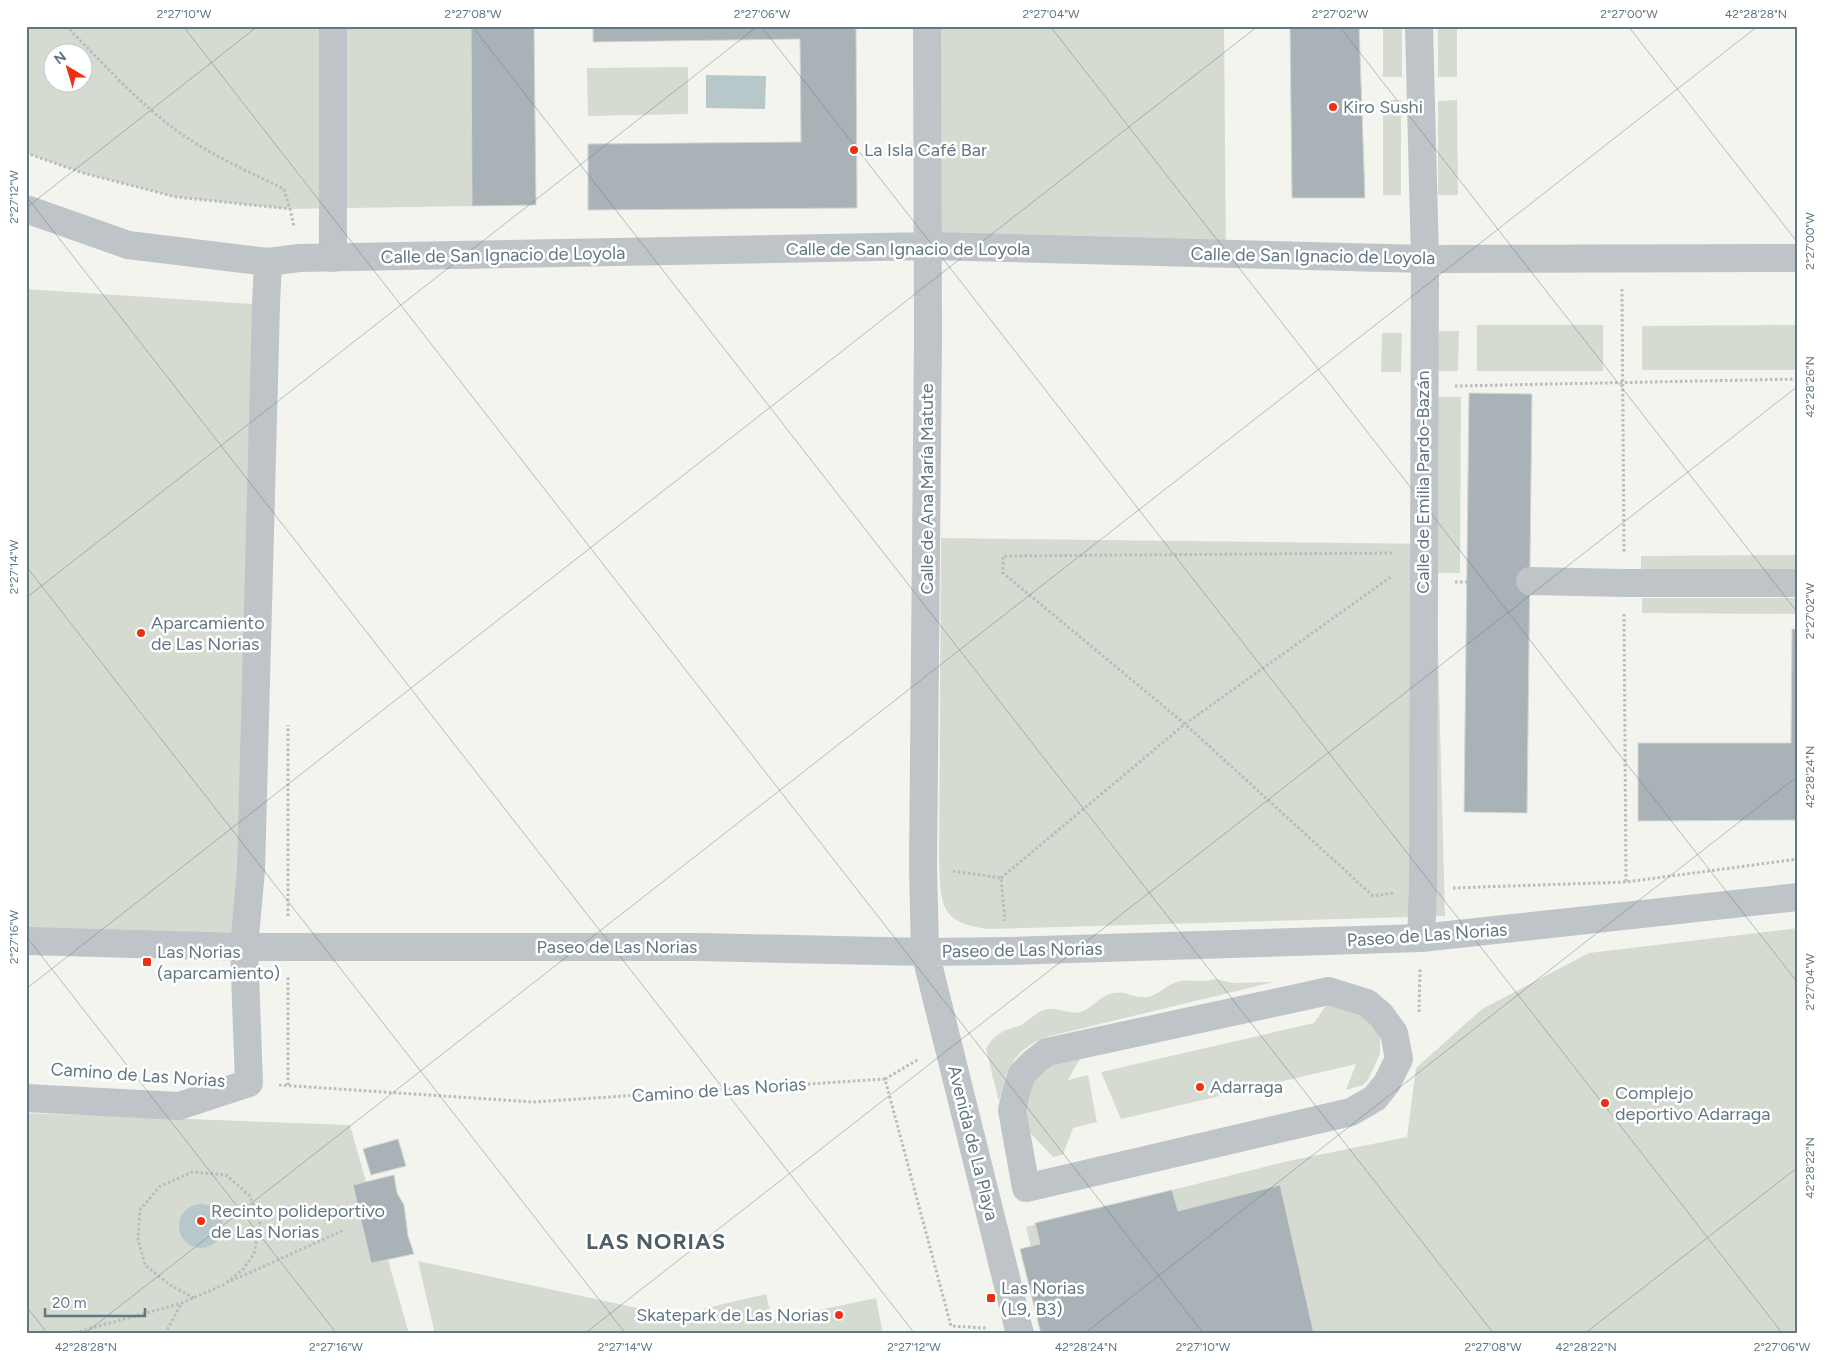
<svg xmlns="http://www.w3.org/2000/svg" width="1824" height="1360" font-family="Figtree,sans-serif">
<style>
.green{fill:#d5dbd0;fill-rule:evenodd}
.water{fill:#b7c7ca}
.building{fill:#a9b3b7;stroke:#d5d5d2}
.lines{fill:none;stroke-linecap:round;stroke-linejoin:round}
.path{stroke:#b8bcbe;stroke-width:3;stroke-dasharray:2.5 2.5;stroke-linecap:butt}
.pedestrian{stroke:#bec4c7;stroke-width:28}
.minor{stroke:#bec4c7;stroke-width:28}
.ticks{fill:none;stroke:#617783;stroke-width:1;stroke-opacity:0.45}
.poi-dot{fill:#f02e14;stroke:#fff;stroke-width:2}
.labels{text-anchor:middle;stroke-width:5;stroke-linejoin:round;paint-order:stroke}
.poi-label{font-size:18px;fill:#617783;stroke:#fff;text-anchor:start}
.street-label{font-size:18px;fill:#617783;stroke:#fff}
.district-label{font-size:22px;font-weight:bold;letter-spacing:1px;fill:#4f5f67;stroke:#fff}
.neatline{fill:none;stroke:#617783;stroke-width:2}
.ticks-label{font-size:12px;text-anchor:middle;fill:#617783}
</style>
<rect width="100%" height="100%" fill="#f4f4ef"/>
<!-- green -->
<path class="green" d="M26,26H471L472,206L290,209L176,197L83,173L26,153ZM52,52H82V82H52Z
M927,26H1224L1226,254L928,246Z
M1383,26H1402V77H1383Z
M1438,26H1457V77H1438Z
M688,67V114L588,116L587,68Z
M1383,100H1401V195H1383Z
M1457,100L1458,195H1438V101Z
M26,289L266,305L244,947L26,938Z
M1477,325H1603V371H1477Z
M1798,325V370H1642V326Z
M1439,331H1459L1458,371H1437Z
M1382,333H1402L1401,372H1381Z
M1434,397H1461L1460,573H1436L1445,916L989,929C939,923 941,905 939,861L941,538L1436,544Z
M1798,555V570H1641V556Z
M1642,598H1798V614L1642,613Z
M1798,928V1334H1052L1026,1227L1288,1161L1407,1137L1416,1068L1482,1009L1589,953Z
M1215,979L1234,983L1274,982L1050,1036C1014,1048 1007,1067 999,1102L986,1049C990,1040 999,1032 1009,1029C1014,1027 1018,1027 1023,1024C1032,1018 1038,1010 1049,1009C1060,1008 1070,1014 1080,1012C1093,1009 1100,995 1113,993C1125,990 1135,999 1147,997C1159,995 1166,985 1177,982C1190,978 1201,984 1215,979Z
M1331,998L1371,1018L1380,1037V1054L1368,1080L1363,1085L1346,1090L1356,1064L1121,1119L1101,1072L1314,1023Z
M1084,1052L1068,1080L1088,1075L1097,1122L1073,1128L1063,1155L1053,1157L1025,1127L1027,1083L1043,1065Z
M26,1113L350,1125L409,1334H26Z
M418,1261L703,1322L702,1309L766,1294L772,1320L876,1298L883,1334H435Z"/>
<!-- water -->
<path class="water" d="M706,75L766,76L765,109L706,108Z
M179 1226a22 22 0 1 1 44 0a22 22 0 1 1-44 0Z"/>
<!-- building -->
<path class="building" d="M471,26H534L536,205L472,206Z
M593,26H856L857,208L588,210V144L801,142L800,39L593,42Z
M1290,26H1359L1365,198H1292Z
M1469,393L1532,394L1527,813L1464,812Z
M1792,629H1798V820L1638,821V743H1791Z
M398,1139L406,1166L371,1175L363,1149Z
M394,1175L397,1193L404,1205L408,1236L414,1254L371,1263L353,1185Z
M1280,1185L1314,1334H1041L1020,1249L1040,1244L1035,1223L1172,1190L1178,1211Z"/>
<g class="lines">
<!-- path -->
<path class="path" d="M66,26C105,65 143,109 189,139C219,159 252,173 284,189L290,209L294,227
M26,153L83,173L176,197L290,209
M1622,289L1624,553
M1455,386L1798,379
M1392,553L1003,556V573L1185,724L1373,896L1393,893
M1455,582H1467
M1624,614L1626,882
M953,871L1001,878L1005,921
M1001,878L1185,724L1392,576
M1453,888L1626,882L1798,859
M288,916V725
M1419,1012L1420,968
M885,1079L919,1059
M279,1085L533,1102L885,1079L951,1326L986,1328
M288,1085V977
M231,1281L344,1230
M194,1298L170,1285L145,1265L138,1239L140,1210L159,1187L192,1172L226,1175L250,1196L260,1222L254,1254L243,1269L225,1284
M70,1334L182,1303L225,1284
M165,1334L181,1304"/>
<!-- pedestrian -->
<path class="pedestrian" d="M1419,26L1425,259L1423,889L1421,938
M333,258V26
M1530,581L1624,583H1798
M26,1098L179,1106L249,1083L244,947"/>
<!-- minor -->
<path class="minor" d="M927,26L928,338L923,866L925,952L1020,1334
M26,209L128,245L268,262L299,258L928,246L1425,259L1798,258
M26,941L244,947H700L925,952L1007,951L1421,938L1798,897
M244,947L251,870L266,305L268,262
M1329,991L1367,1003L1381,1015L1394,1033L1399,1059L1387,1083L1375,1098L1351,1112L1026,1188L1012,1110L1016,1092L1022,1074L1034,1062L1047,1052Z"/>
</g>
<!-- ticks -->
<path class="ticks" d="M183,26L1204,1334M472,26L1494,1334M761,26L1783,1334M1050,26L1798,983M1339,26L1798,613M1628,26L1798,243M26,196L915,1334M26,208L258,26M26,566L626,1334M26,598L758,26M26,936L337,1334M26,989L1258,26M26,1306L48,1334M84,1334L1758,26M584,1334L1798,386M1084,1334L1798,776M1584,1334L1798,1167"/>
<!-- markers -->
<g class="poi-dot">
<circle cx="1333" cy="107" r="5"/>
<circle cx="854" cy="150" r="5"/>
<circle cx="141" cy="633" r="5"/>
<rect x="142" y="957" width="10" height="10" rx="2.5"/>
<circle cx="1200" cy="1087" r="5"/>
<circle cx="1605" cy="1103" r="5"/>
<circle cx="201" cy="1221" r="5"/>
<rect x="986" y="1293" width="10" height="10" rx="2.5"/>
<circle cx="839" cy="1315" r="5"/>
</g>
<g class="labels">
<!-- poi labels -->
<g class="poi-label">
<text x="1343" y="113">Kiro Sushi</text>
<text x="864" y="156">La Isla Café Bar</text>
<text x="151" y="629">Aparcamiento<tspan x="151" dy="21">de Las Norias</tspan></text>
<text x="157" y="958">Las Norias<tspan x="157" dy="21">(aparcamiento)</tspan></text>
<text x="1210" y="1093">Adarraga</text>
<text x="1615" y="1099">Complejo<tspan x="1615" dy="21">deportivo Adarraga</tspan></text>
<text x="211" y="1217">Recinto polideportivo<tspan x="211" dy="21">de Las Norias</tspan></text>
<text x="1001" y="1294">Las Norias<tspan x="1001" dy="21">(L9, B3)</tspan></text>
<text x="829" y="1321" text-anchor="end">Skatepark de Las Norias</text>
</g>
<!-- street labels -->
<g class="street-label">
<text x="908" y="255">Calle de San Ignacio de Loyola</text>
<text transform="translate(503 255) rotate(-1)" y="6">Calle de San Ignacio de Loyola</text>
<text transform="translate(1313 256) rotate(1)" y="6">Calle de San Ignacio de Loyola</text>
<text transform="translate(1423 482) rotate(-90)" y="6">Calle de Emilia Pardo-Bazán</text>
<text transform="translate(927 489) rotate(-90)" y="6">Calle de Ana María Matute</text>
<text transform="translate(1427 935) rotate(-4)" y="6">Paseo de Las Norias</text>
<text x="617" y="953">Paseo de Las Norias</text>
<text transform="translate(1022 950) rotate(-1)" y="6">Paseo de Las Norias</text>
<text transform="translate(138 1075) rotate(4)" y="6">Camino de Las Norias</text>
<text transform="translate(719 1090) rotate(-4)" y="6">Camino de Las Norias</text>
<text transform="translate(973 1143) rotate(76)" y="6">Avenida de La Playa</text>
</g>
<!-- district labels -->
<g class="district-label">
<text x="656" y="1249">LAS NORIAS</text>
</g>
</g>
<!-- border -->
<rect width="1824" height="1360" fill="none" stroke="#ffffff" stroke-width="55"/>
<!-- north arrow -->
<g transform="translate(68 68) rotate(322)"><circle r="24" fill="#ffffff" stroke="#c0c9cd"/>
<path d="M0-4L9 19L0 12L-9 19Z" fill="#f02e14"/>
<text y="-8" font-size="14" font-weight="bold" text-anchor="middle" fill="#617783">N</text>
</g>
<!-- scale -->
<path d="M45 1308v8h100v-8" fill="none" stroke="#617783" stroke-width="2.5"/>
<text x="52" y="1308" font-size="15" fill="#617783" stroke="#ffffff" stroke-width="4" paint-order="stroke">20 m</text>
<rect x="28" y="28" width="1768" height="1304" class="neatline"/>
<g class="ticks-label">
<text x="184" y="18">2°27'10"W</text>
<text x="473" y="18">2°27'08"W</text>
<text x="762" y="18">2°27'06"W</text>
<text x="1051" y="18">2°27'04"W</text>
<text x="1340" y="18">2°27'02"W</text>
<text x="1629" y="18">2°27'00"W</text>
<text x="1756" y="18">42°28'28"N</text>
<text transform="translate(14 197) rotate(-90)" y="4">2°27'12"W</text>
<text transform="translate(1810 241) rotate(-90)" y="4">2°27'00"W</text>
<text transform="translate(1810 387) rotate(-90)" y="4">42°28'26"N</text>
<text transform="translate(14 567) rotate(-90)" y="4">2°27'14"W</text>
<text transform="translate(1810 611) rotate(-90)" y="4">2°27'02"W</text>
<text transform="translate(1810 777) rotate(-90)" y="4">42°28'24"N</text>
<text transform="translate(14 937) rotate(-90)" y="4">2°27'16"W</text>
<text transform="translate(1810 982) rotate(-90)" y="4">2°27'04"W</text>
<text transform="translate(1810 1168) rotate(-90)" y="4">42°28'22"N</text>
<text x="86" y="1351">42°28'28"N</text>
<text x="336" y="1351">2°27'16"W</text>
<text x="625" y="1351">2°27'14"W</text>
<text x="914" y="1351">2°27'12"W</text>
<text x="1086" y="1351">42°28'24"N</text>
<text x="1203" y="1351">2°27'10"W</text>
<text x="1493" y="1351">2°27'08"W</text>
<text x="1586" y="1351">42°28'22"N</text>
<text x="1782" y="1351">2°27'06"W</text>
</g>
</svg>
